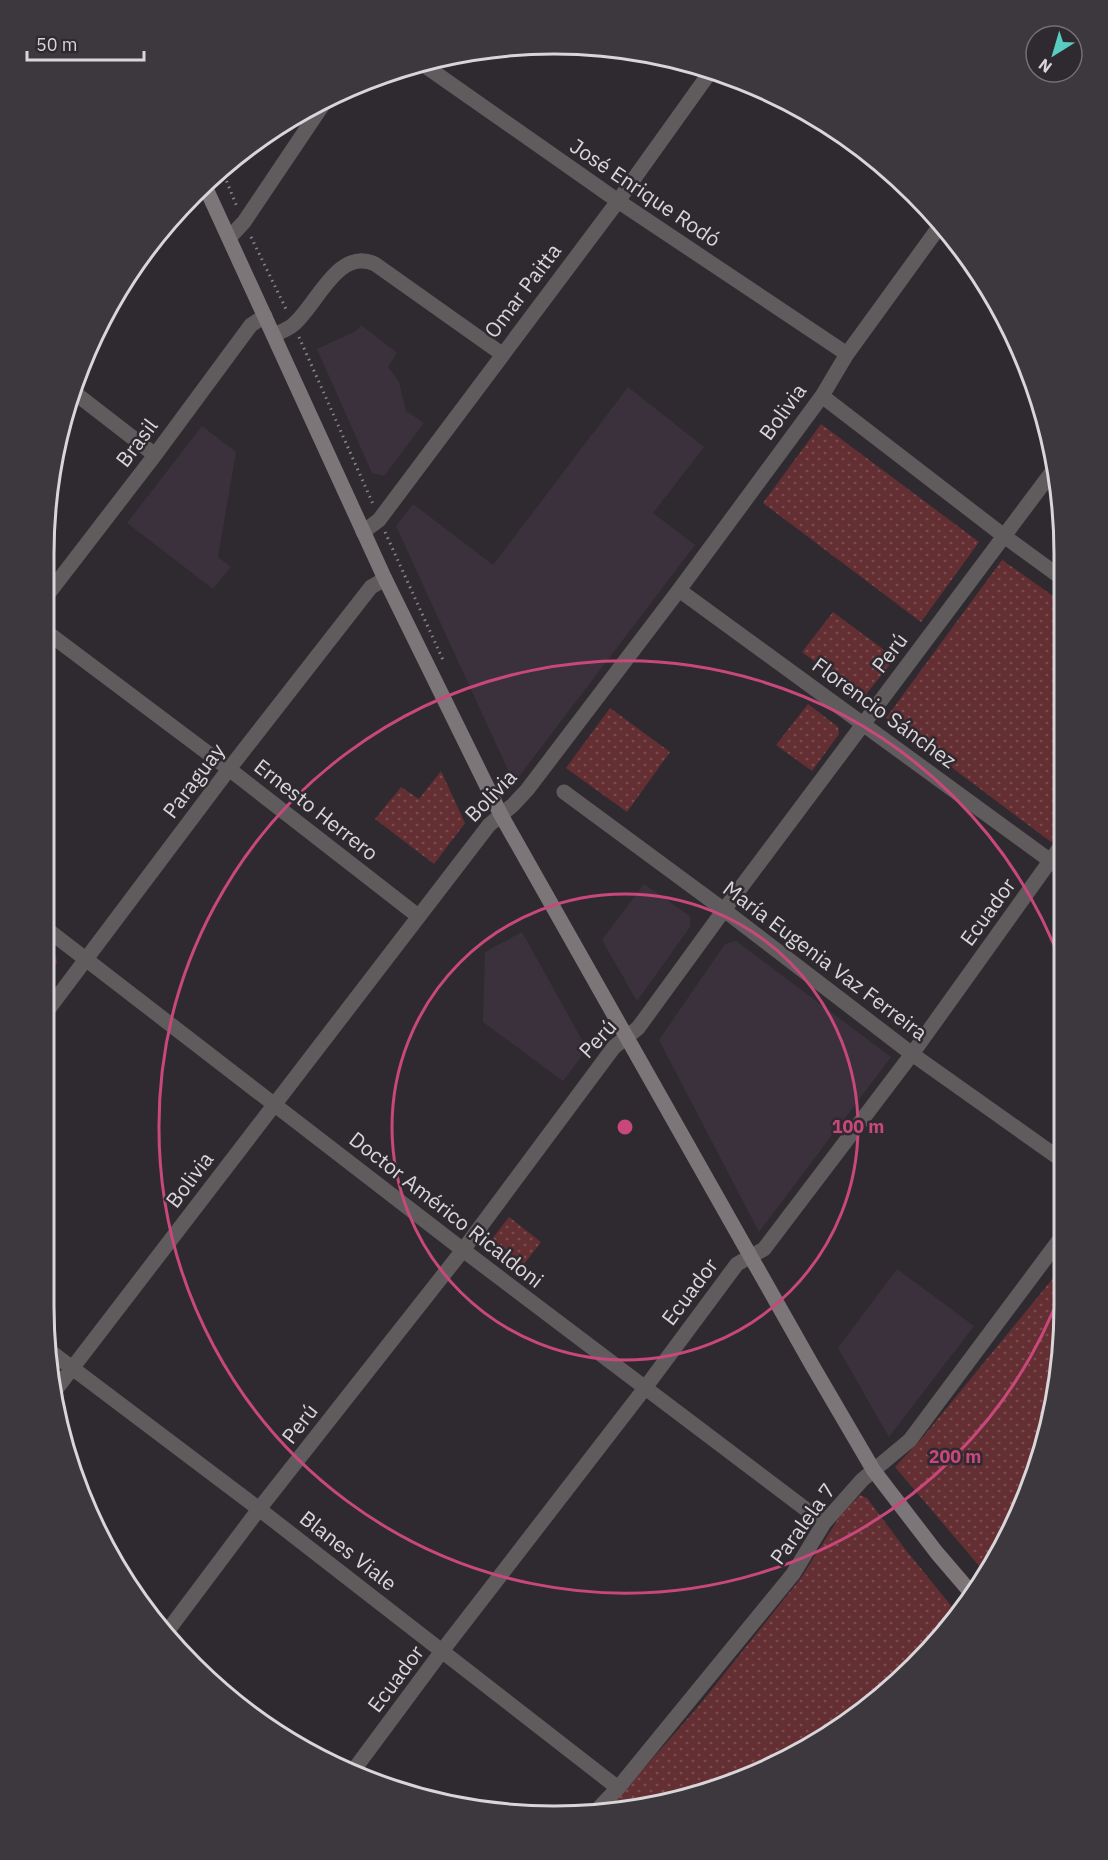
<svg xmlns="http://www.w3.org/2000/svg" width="1108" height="1860" font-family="'IBM Plex Sans',sans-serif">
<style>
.built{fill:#3b313c}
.grass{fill:url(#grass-dots)}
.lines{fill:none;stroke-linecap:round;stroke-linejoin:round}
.path{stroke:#888489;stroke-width:3;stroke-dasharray:1.5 4.5;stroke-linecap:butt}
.street{stroke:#605c5d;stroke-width:15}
.secondary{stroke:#7c7678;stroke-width:15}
.ring{fill:none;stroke:#c8487b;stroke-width:3}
.labels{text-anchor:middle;stroke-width:5;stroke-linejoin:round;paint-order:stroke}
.street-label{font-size:21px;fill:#d9d6da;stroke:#2f2a30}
.rim{fill:none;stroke:#d9d6da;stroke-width:3}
.centre{fill:#c8487b;stroke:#2f2a30;stroke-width:3}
.ring-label{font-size:18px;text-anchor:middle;font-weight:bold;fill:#c8487b;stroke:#2f2a30;stroke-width:5;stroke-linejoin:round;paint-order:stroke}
</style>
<defs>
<pattern id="grass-dots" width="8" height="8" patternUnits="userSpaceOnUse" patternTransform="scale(1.5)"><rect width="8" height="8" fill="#642f32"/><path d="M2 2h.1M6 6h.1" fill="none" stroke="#7a4c4f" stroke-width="1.8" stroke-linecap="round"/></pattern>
</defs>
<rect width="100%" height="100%" fill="#2f2a30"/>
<!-- built -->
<path class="built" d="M361,325L397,353L388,367L399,382L406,411L424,423L384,476L372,473L317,349L356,331Z
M628,387L704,447L653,513L695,545L514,783L396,526L413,504L493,565Z
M202,426L236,452L218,557L231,567L213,589L127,523Z
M644,884L690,916V927L637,1001L602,940Z
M522,932L587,1049L563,1081L483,1022L485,952Z
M736,941L891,1057L759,1232L659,1040L725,944Z
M897,1269L974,1326L889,1437L838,1348Z"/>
<!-- grass -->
<path class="grass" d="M821,424L979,542L921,622L763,503Z
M1002,560L1063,603V826L1051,842L886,718Z
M833,612L895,658L863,698L802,652Z
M808,704L838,727L839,734L812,771L776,745Z
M610,708L670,752L627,812L566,768Z
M441,771L465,823L434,864L375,819L401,787L419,799Z
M44,947L56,957L57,963L44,981Z
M509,1217L541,1242L524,1264L492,1239Z
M1063,1266V1340L1037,1470L986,1574L895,1467L923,1437Z
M860,1495L867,1498L905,1549L957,1613L864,1711L718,1790L610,1807L697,1708L801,1578L840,1516Z"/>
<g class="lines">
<!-- path -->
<path class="path" d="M222,170L237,207
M251,237L286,309
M299,337L373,504
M385,532L443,660"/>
<!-- street -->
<path class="street" d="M421,63L618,201L847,354
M229,238L244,222L326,100
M274,335C280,332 289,329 294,324C318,303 338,247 375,264L502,354
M71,390L155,455
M822,396L1004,536L1063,579
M363,532L379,520L618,201L711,71
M679,590L1063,870
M45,598L155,455L251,325L265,316
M44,630L229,769L418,916
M564,792L724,910L912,1054L1063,1161
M44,927L463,1250L824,1523
M44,1015L229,769L371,587L385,579
M51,1352L259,1509L618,1788
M57,1388L489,825L513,805L527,790L679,590L822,396L847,354L942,223
M166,1633L259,1509L463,1250L614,1047L638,1028L724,910L1055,468
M353,1771L442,1651L645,1388L737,1264L764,1249L912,1054L1063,843
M598,1809L618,1788L793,1574L824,1523L862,1480L910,1440L1063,1235"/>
<!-- secondary -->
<path class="secondary" d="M204,184L385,579L501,815L812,1365L874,1471L937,1553L973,1595"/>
</g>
<!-- distance rings -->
<g class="ring">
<circle cx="625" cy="1127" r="233"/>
<path d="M1063 1286A466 466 0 1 1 1063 968"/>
</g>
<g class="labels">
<!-- street labels -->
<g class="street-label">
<text transform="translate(645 193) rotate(34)" y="7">José Enrique Rodó</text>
<text transform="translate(523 291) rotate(-53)" y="7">Omar Paitta</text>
<text transform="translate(783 412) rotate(-54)" y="7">Bolivia</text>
<text transform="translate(137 443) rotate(-53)" y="7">Brasil</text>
<text transform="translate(890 653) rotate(-53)" y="7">Perú</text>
<text transform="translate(884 713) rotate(36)" y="7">Florencio Sánchez</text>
<text transform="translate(194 781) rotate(-53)" y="7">Paraguay</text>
<text transform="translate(491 796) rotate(-46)" y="7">Bolivia</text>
<text transform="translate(316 810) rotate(38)" y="7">Ernesto Herrero</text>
<text transform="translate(988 912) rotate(-54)" y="7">Ecuador</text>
<text transform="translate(825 961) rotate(37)" y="7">María Eugenia Vaz Ferreira</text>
<text transform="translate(598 1039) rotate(-47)" y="7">Perú</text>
<text transform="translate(190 1180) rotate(-53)" y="7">Bolivia</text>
<text transform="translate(446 1210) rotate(38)" y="7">Doctor Américo Ricaldoni</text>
<text transform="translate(690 1292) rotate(-53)" y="7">Ecuador</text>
<text transform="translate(300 1424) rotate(-52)" y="7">Perú</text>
<text transform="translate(803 1524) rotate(-54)" y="7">Paralela 7</text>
<text transform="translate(348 1551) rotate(38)" y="7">Blanes Viale</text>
<text transform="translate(396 1679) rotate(-53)" y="7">Ecuador</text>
</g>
</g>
<!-- crop -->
<path d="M0 0H1108V1860H0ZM554 54H554A500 500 0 0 1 1054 554V1306A500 500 0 0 1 554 1806H554A500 500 0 0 1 54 1306V554A500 500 0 0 1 554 54Z" fill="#3d383e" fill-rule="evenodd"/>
<path class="rim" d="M554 54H554A500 500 0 0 1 1054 554V1306A500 500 0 0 1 554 1806H554A500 500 0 0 1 54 1306V554A500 500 0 0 1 554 54Z"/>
<circle cx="625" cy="1127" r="9" class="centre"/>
<g class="ring-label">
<text x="858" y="1133">100 m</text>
<text x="955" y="1463">200 m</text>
</g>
<!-- north arrow -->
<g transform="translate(1054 54) rotate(217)"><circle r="28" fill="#2f2a30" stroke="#736f74" stroke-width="1.5"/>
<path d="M0-4.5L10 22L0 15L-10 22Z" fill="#57cec1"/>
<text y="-9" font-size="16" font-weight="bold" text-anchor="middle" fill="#d9d6da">N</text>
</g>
<!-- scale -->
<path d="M27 51v9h117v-9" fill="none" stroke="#d9d6da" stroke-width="3"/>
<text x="36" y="51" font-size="18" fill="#d9d6da" stroke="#2f2a30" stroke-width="4.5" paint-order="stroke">50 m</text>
</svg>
